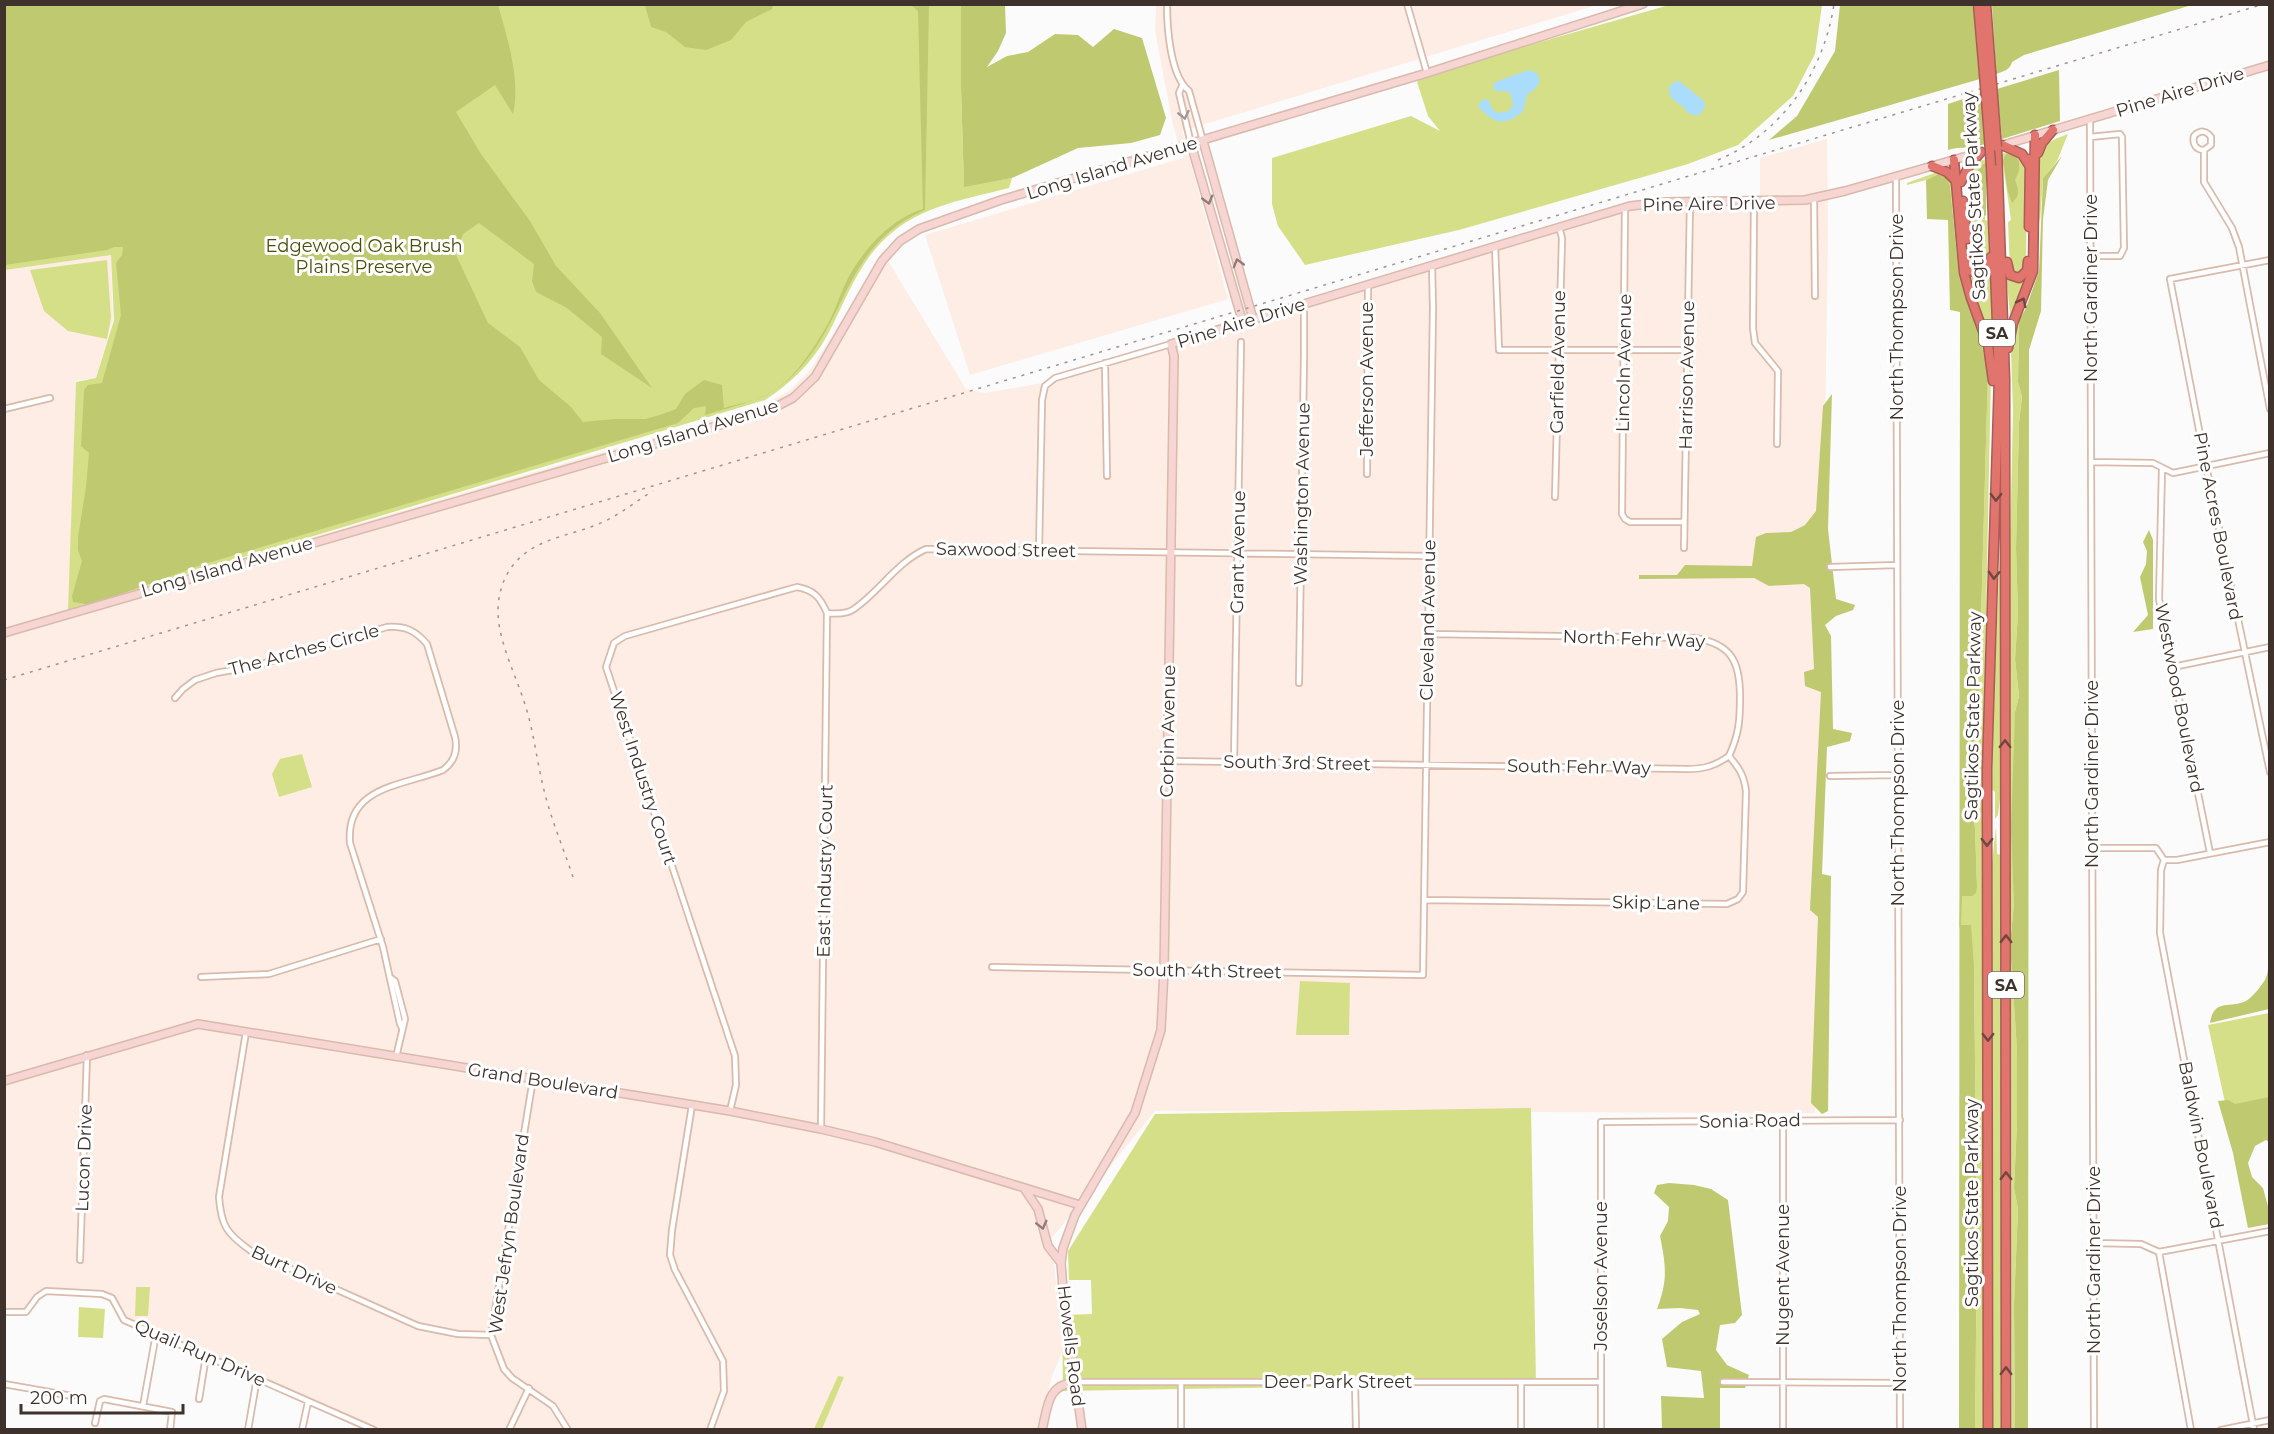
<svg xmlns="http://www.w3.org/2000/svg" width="2274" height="1434" font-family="Montserrat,sans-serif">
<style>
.built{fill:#fdede5}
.green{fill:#d5df88}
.forest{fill:#bfc970}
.water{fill:#aadcfc}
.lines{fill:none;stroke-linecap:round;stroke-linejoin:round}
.stream{stroke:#aadcfc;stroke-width:1.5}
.street-casing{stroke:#d9baab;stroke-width:8}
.secondary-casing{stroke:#d9baab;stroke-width:10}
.highway-casing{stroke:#a85d56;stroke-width:11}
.street{stroke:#fff;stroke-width:4.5}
.secondary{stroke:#f6d5d3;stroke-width:7}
.highway{stroke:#e1746c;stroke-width:8}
.rail{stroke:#9c9592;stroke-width:1.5;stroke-dasharray:3 6;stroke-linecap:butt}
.highway-bridge-casing{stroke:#a85d56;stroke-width:11;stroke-linecap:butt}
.highway-bridge{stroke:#e1746c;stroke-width:8}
.oneway{stroke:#9f9896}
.oneway2{stroke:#917b77}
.oneway3{stroke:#70463f}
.labels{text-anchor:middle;stroke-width:6;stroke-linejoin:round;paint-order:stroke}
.shield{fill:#fff;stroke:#79706b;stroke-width:1.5}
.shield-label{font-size:16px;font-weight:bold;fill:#3f322c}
.street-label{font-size:18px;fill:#3f322c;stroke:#fff}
.park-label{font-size:18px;fill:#4a500b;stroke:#fff}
</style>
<rect width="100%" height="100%" fill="#fbfbfb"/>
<!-- built -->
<path class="built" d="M1156,5H1597L1182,131L1228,299L970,375L925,235L1183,158L1173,125L1155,31Z
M1827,139L1828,233L1815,1113L1155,1111L1051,1239L1064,1348L1052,1376L1038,1429H374L124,1320L108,1296L43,1293L26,1312H5L4,270L111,254L113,320L96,378L76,381L69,609L765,404L789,391L811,369L855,299L882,251L966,389L984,393L1048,382L1658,197L1760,198V158Z"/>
<!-- green -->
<path class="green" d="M4,5H961V88L964,186L1012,178L1009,188C970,198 926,205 894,231C860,257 847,298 828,334C813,362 791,383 765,400L68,610L76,382L96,378L114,320L111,255L5,270Z
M1669,5H1822L1815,54L1793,96L1738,145L1688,164L1459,230L1305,265L1278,226L1272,204V158L1411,116L1440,131L1428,116L1417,82L1422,76Z
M2068,134L2057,161L2043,178L2040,222C2037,212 2037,161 2041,152C2046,141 2058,138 2068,134Z
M2005,153L2015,154L2027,167L2026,267L2016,276L2010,268L2008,222L2011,220L2002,157L1986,162L1985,220L1988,221L1989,266L1979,273L1972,265V223L1968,175L1980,161Z
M1937,172L1944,174L1954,184L1961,272L1979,323L1991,372L1984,718L1983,1429H1975L1977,1243L1974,967L1959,926L1960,896L1977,886L1975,828L1973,813L1978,726L1988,371L1976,323L1959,277L1950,185L1938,174L1926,180L1907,185V183Z
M107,260L111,318L107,339L68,331L44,311L30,270Z
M1992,271L1994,351L1992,352L1970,289L1968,272C1976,281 1984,279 1992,271Z
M2030,273L2011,322L2006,275L2016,281L2026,278Z
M2032,290L2019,320L2018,382L2022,395L2019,423L2016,548L2018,613L2015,659L2019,696L2015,712L2014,903L2010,945L2017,1050V1123L2014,1188L2018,1209L2014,1305L2015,1429L2012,1430L2010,546L2013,411L2011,351L2014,334H2016L2017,322Z
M2000,547H2002V783L1998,815L1995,819V792L1990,788Z
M302,754L312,787L279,797L272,774L280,759Z
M1996,826L1997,854L2002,855L2003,1430L1991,1429L1990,863H1992Z
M1300,981L1350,983L1349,1035H1296Z
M2269,1013V1098L2226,1107L2208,1025Z
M1531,1108L1536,1383L1063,1391L1062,1315L1092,1314L1091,1280H1069L1068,1251L1155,1114Z
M136,1287H150L148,1316H135Z
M79,1307L105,1309L103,1338L78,1337Z
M838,1376L844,1377L822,1429H814Z"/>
<!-- forest -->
<path class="forest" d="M5,5H498C507,37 521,80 513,114L495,85L456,112L481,154L530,221L556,266L600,313L652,388L601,354L602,337L567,308L536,292L532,281L534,264L479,223L463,234L456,255L488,323L520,347L539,380L571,407L583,422L614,419H645L660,415L676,409L685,394L704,380L722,385L724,408C737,404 752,402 764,396C791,384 810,354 825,329C836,311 841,289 852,271C868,245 893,218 923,209L918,11L911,5H929L925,210C841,246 848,327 788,380C765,401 734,406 705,415L706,406L694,408L678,423L201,565L91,605L73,602L72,596L82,561L78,550V537L86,487L89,453L81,446L84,390L88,385L102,383L121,315L116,263L122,255L123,247H114L107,250L5,265Z
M645,5V4L773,5L772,9L746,22L731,40L706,50L685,47L666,32L651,27Z
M961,5H1005L1006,33L998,51L987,67L1007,56L1028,52L1055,34L1078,35L1093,47L1114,29L1142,38L1166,118L1160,135L1131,143L1078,148L1012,178L964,187L961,88Z
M1840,5H1974L1980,79L1769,140L1797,116L1835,51Z
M1992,5V4L2192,5L2024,55L2012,62C2010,70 2004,71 1996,74Z
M2059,70L2060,121L2002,139L1997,89Z
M1981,93L1985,144C1972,149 1961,146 1948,150V104Z
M2006,154L2016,155C2021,165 2020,170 2015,180C2019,191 2020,195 2012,203L2008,192L2003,160Z
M2062,156L2048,180L2043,219L2041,311L2029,350L2028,1429L2015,1430L2014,1305L2018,1209L2014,1188L2017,1123V1050L2010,945L2014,903L2011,828L2015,712L2019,696L2015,659L2018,613L2016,548L2019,423L2022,396L2018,382L2019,320L2026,308L2039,271L2043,178Z
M1986,163V215L1983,217L1979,213L1974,180L1979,166Z
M1938,174L1945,177L1950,185L1959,277L1976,323L1988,371L1978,726L1973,813L1975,828L1977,886L1976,893L1972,896H1962L1961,925H1971L1974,967L1977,1243L1975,1430L1959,1429L1960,312L1950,310L1948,220L1927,219L1926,180Z
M1832,394L1828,529L1836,599L1855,605L1853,610L1836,616L1825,625L1831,636L1833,729L1852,733L1850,741L1827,747L1822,874L1831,876L1828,1111L1822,1114L1811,1103L1818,917L1810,910L1821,692L1805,686L1804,672L1814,669L1810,588L1804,584L1769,586L1754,578L1639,579V575H1677L1685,565L1752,566L1756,537L1766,533L1791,532L1805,525L1816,511L1823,406Z
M2149,530L2153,540V629L2133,632L2148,615L2140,577L2146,564L2147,551L2143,542Z
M2269,942V1009L2210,1023C2214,998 2229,1009 2246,1001C2254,996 2260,987 2265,980C2271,969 2266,954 2269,942Z
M2269,1097V1142L2266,1140L2255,1146L2248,1163L2252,1177L2263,1188L2269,1210V1224L2248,1228L2233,1153L2218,1101L2228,1100L2235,1104Z
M1669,1183L1694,1185L1711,1189L1728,1200L1742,1315L1735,1323L1720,1325L1716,1350L1727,1365L1749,1375L1745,1388H1720V1429H1662L1661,1396L1704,1398L1701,1371L1667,1367L1662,1339L1682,1322L1700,1314L1698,1310L1680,1308L1657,1309C1668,1280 1666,1266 1660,1236L1668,1221L1669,1207L1654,1193L1657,1185Z"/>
<!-- water -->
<path class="water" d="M1529,70L1537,73L1540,81L1536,88L1527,95L1523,111C1505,127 1494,125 1478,106L1482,100L1488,99L1492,109L1498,113L1509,111L1513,105L1510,93C1504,89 1498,93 1493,89L1495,82Z
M1679,81L1704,101L1705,106L1701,114C1691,117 1689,114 1683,107C1675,100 1668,100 1669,87L1674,82Z"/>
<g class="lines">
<!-- stream -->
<path class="stream" d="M819,1430V1429"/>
<defs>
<path id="street" d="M1167,4C1167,27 1170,76 1189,91L1203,141
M1407,4L1427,73
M1182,86L1179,93L1191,144
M2090,119L2094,1430
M2090,137L2120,134L2122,137L2124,248L2120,256H2091
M2204,150C2196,150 2192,144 2194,136C2200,130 2206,130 2211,137V145L2204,150V182L2232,228L2239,247L2270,409
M1896,177L1900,1430
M1814,199L1815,296
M1754,202L1753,328L1755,343L1778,371L1777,444
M1625,207L1622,514L1625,519L1630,522H1684
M1495,246L1499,350H1687
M2270,260L2170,279L2206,466L2270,772
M1105,363L1107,476
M4,409L50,398
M2091,462L2153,463L2173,473L2270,453
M2162,469L2159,599L2210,853
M1367,474L1368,285
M1555,497L1562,238L1559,227
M1684,548L1690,202
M1039,550L1042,400L1045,386L1055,378L1171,344
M1830,567L1897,565
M827,613C836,614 847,614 854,609C880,591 897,562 926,549L1430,556
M1428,634L1695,638C1732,644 1740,662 1740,697C1740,721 1739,734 1729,756
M2173,667L2270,647
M1299,683L1304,355V313L1302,304
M175,698L183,689L195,680L216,673L255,666L387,627C405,626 415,630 427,644L455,737C458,751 454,762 443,770C403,786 345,786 350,843L383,947L400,1024L402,1028
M1168,761L1687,769C1704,769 1715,766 1729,756
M1234,762L1241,342
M1830,776L1897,775
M2092,848H2156L2164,860H2177L2270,842
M2164,860L2161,870L2160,933L2254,1430
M1424,900L1727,904L1738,899L1743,892L1746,791C1744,775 1739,768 1729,756
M992,967L1423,975L1433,308L1432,265
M201,977L269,974L381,939
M391,978L395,981L405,1019L396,1057
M246,1032L219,1197C221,1226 227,1234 251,1251L418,1326L458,1334L491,1335
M533,1079L491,1335L504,1369L512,1378L553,1406L568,1430
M692,1105L672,1230L670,1255L675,1270L723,1361L724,1391L710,1430
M730,1111L736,1085L735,1056L606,667L614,643L625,636L797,587C814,590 820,597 827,613L821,1129
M2093,1243L2141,1244L2159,1252L2191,1430
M2159,1252L2270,1231
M80,1260L87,1055
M4,1312H26L37,1297L46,1291L102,1294L112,1298L124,1320L374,1430
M1075,1382H1601
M1355,1382L1356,1430
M1723,1382L1900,1383
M4,1384L72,1396
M199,1399L206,1356
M143,1406L156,1334
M95,1423L100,1401L104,1399L172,1412L170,1430
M248,1430L257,1378
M302,1430L308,1402
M509,1430L529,1388
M1181,1430V1383
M1521,1430V1382
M1601,1430V1122L1900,1120
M1783,1430V1121
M2221,1430L2270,1420"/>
<path id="secondary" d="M1203,141L1253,319
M1191,144L1243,323
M2000,146L2270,65
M4,633L768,411L793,398L815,377L882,261L900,241L919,229L1001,200L1427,73L1643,4
M4,1081L198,1024L730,1111L821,1129L875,1142L1080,1205
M1024,1188L1038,1209L1048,1246L1061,1263
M1042,1430C1048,1406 1047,1385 1075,1382
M1082,1430L1063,1289L1061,1263L1063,1248L1075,1215L1135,1113L1161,1030L1164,970L1174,356L1171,344L1630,206L1667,202L1805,200L1845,191L1981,152"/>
<path id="highway" d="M1978,4L1984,74
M1986,4L1991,72
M1993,97L1996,136
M1986,99L1989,138
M2002,145L2022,154L2029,165
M1997,147L2005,379L2006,1430
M2038,153L2042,143L2053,130
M1954,160L1964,273L1971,298L1988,345L1993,381
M1932,166L1947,172L1955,180
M1961,182L1969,166L1981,152
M1963,201L1967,239
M2029,227L2030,159
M1968,258L1971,271L1981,275L1989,269L1991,257
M2007,262L2010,275L2019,278L2027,271L2028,261
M2008,348L2013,323L2033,271L2035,135
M1988,1430L1987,769L1999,377L1991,166"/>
</defs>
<!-- street casing -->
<use href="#street" class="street-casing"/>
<!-- secondary casing -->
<use href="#secondary" class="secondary-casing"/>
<!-- highway casing -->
<use href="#highway" class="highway-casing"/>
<!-- street -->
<use href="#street" class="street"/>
<!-- secondary -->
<use href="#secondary" class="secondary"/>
<!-- highway -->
<use href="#highway" class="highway"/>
<!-- rail -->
<path class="rail" d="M1718,160C1782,133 1824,72 1834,4
M4,680L2264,4
M573,877C563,847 550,817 543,786C537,761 534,735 527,711C518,679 498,643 498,611C498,595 503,577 514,564C536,537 573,536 603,522C621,514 636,501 653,491"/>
<defs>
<path id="highway-bridge" d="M1991,72L1993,97
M1984,74L1986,99
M1996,136L1997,147
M1989,138L1991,166"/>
</defs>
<!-- highway-bridge casing -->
<use href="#highway-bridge" class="highway-bridge-casing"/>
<!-- highway-bridge -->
<use href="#highway-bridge" class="highway-bridge"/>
</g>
<!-- one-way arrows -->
<defs><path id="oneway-chevron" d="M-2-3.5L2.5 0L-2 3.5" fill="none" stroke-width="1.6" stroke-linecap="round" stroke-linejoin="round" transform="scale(1.5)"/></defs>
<use class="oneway" href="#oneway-chevron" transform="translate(1184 115) rotate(77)"/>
<g class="oneway2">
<use href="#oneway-chevron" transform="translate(1208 200) rotate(74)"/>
<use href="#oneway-chevron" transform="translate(1238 263) rotate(-106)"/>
<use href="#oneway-chevron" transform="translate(1042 1225) rotate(76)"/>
</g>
<g class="oneway3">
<use href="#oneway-chevron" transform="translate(2022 302) rotate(-64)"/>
<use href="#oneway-chevron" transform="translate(1996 497) rotate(91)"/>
<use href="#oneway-chevron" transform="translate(1994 575) rotate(92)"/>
<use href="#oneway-chevron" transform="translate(2005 744) rotate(-90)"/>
<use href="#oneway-chevron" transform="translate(1987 842) rotate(90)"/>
<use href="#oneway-chevron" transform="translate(2006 939) rotate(-90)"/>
<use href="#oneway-chevron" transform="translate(1988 1037) rotate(90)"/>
<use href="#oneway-chevron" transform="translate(2006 1176) rotate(-90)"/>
<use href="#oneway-chevron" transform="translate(2006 1371) rotate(-90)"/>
</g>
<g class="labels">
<!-- shield labels -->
<g class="shield">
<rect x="1979" y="320" width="36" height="26" rx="4.5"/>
<rect x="1988" y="972" width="36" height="26" rx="4.5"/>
</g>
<g class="shield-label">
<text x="1997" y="339">SA</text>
<text x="2006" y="991">SA</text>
</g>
<!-- street labels -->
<g class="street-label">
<text transform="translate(2180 92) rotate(-17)" y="6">Pine Aire Drive</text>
<text transform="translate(1112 168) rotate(-17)" y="6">Long Island Avenue</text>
<text transform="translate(1974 196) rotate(-93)" y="6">Sagtikos State Parkway</text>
<text transform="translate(1709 204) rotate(-1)" y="6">Pine Aire Drive</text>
<text transform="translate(2091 288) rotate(-90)" y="6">North Gardiner Drive</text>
<text transform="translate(1897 317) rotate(-90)" y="6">North Thompson Drive</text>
<text transform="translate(1241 323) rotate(-17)" y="6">Pine Aire Drive</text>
<text transform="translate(1558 362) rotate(-89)" y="6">Garfield Avenue</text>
<text transform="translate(1624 363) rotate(-89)" y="6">Lincoln Avenue</text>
<text transform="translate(1687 375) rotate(-89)" y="6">Harrison Avenue</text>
<text transform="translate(1367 379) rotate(-90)" y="6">Jefferson Avenue</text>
<text transform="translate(693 431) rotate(-17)" y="6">Long Island Avenue</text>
<text transform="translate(1302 494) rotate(-89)" y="6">Washington Avenue</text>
<text transform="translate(2218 526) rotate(79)" y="6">Pine Acres Boulevard</text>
<text transform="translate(1006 550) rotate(1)" y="6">Saxwood Street</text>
<text transform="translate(1238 552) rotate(-89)" y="6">Grant Avenue</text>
<text transform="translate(227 567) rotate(-16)" y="6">Long Island Avenue</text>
<text transform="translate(1428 620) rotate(-89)" y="6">Cleveland Avenue</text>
<text transform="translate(1634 639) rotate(2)" y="6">North Fehr Way</text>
<text transform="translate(304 650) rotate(-15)" y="6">The Arches Circle</text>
<text transform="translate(2179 698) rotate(79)" y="6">Westwood Boulevard</text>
<text transform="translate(1973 716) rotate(-89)" y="6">Sagtikos State Parkway</text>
<text transform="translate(1168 731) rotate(-89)" y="6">Corbin Avenue</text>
<text transform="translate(1297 763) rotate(1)" y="6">South 3rd Street</text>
<text transform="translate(1579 767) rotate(1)" y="6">South Fehr Way</text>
<text transform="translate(2092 774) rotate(-90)" y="6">North Gardiner Drive</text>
<text transform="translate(643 778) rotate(72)" y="6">West Industry Court</text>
<text transform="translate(1898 803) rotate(-90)" y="6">North Thompson Drive</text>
<text transform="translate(825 871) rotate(-89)" y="6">East Industry Court</text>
<text transform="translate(1656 903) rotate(1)" y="6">Skip Lane</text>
<text transform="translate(1207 971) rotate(1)" y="6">South 4th Street</text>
<text transform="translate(543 1081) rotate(9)" y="6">Grand Boulevard</text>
<text transform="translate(1750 1121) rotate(-1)" y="6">Sonia Road</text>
<text transform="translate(2201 1145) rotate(79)" y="6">Baldwin Boulevard</text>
<text transform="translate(84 1158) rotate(-88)" y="6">Lucon Drive</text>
<text transform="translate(1972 1203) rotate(-90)" y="6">Sagtikos State Parkway</text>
<text transform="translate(509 1234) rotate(-82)" y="6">West Jefryn Boulevard</text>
<text transform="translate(2094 1260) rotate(-90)" y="6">North Gardiner Drive</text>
<text transform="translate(294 1270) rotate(25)" y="6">Burt Drive</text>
<text transform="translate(1783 1275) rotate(-90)" y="6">Nugent Avenue</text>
<text transform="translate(1601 1276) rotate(-90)" y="6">Joselson Avenue</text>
<text transform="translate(1900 1289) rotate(-90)" y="6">North Thompson Drive</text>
<text transform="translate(1071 1346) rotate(83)" y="6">Howells Road</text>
<text transform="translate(200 1353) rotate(24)" y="6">Quail Run Drive</text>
<text x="1338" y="1388">Deer Park Street</text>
</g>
<!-- park labels -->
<g class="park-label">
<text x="364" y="252">Edgewood Oak Brush<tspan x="364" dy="21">Plains Preserve</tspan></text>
</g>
</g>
<!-- border -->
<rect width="2274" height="1434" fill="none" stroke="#3f322c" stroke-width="12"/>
<!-- scale -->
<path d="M21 1404v9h162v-9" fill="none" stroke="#3f322c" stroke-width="3"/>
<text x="30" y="1404" font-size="18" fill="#3f322c" stroke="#ffffff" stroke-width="4.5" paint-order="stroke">200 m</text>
</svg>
